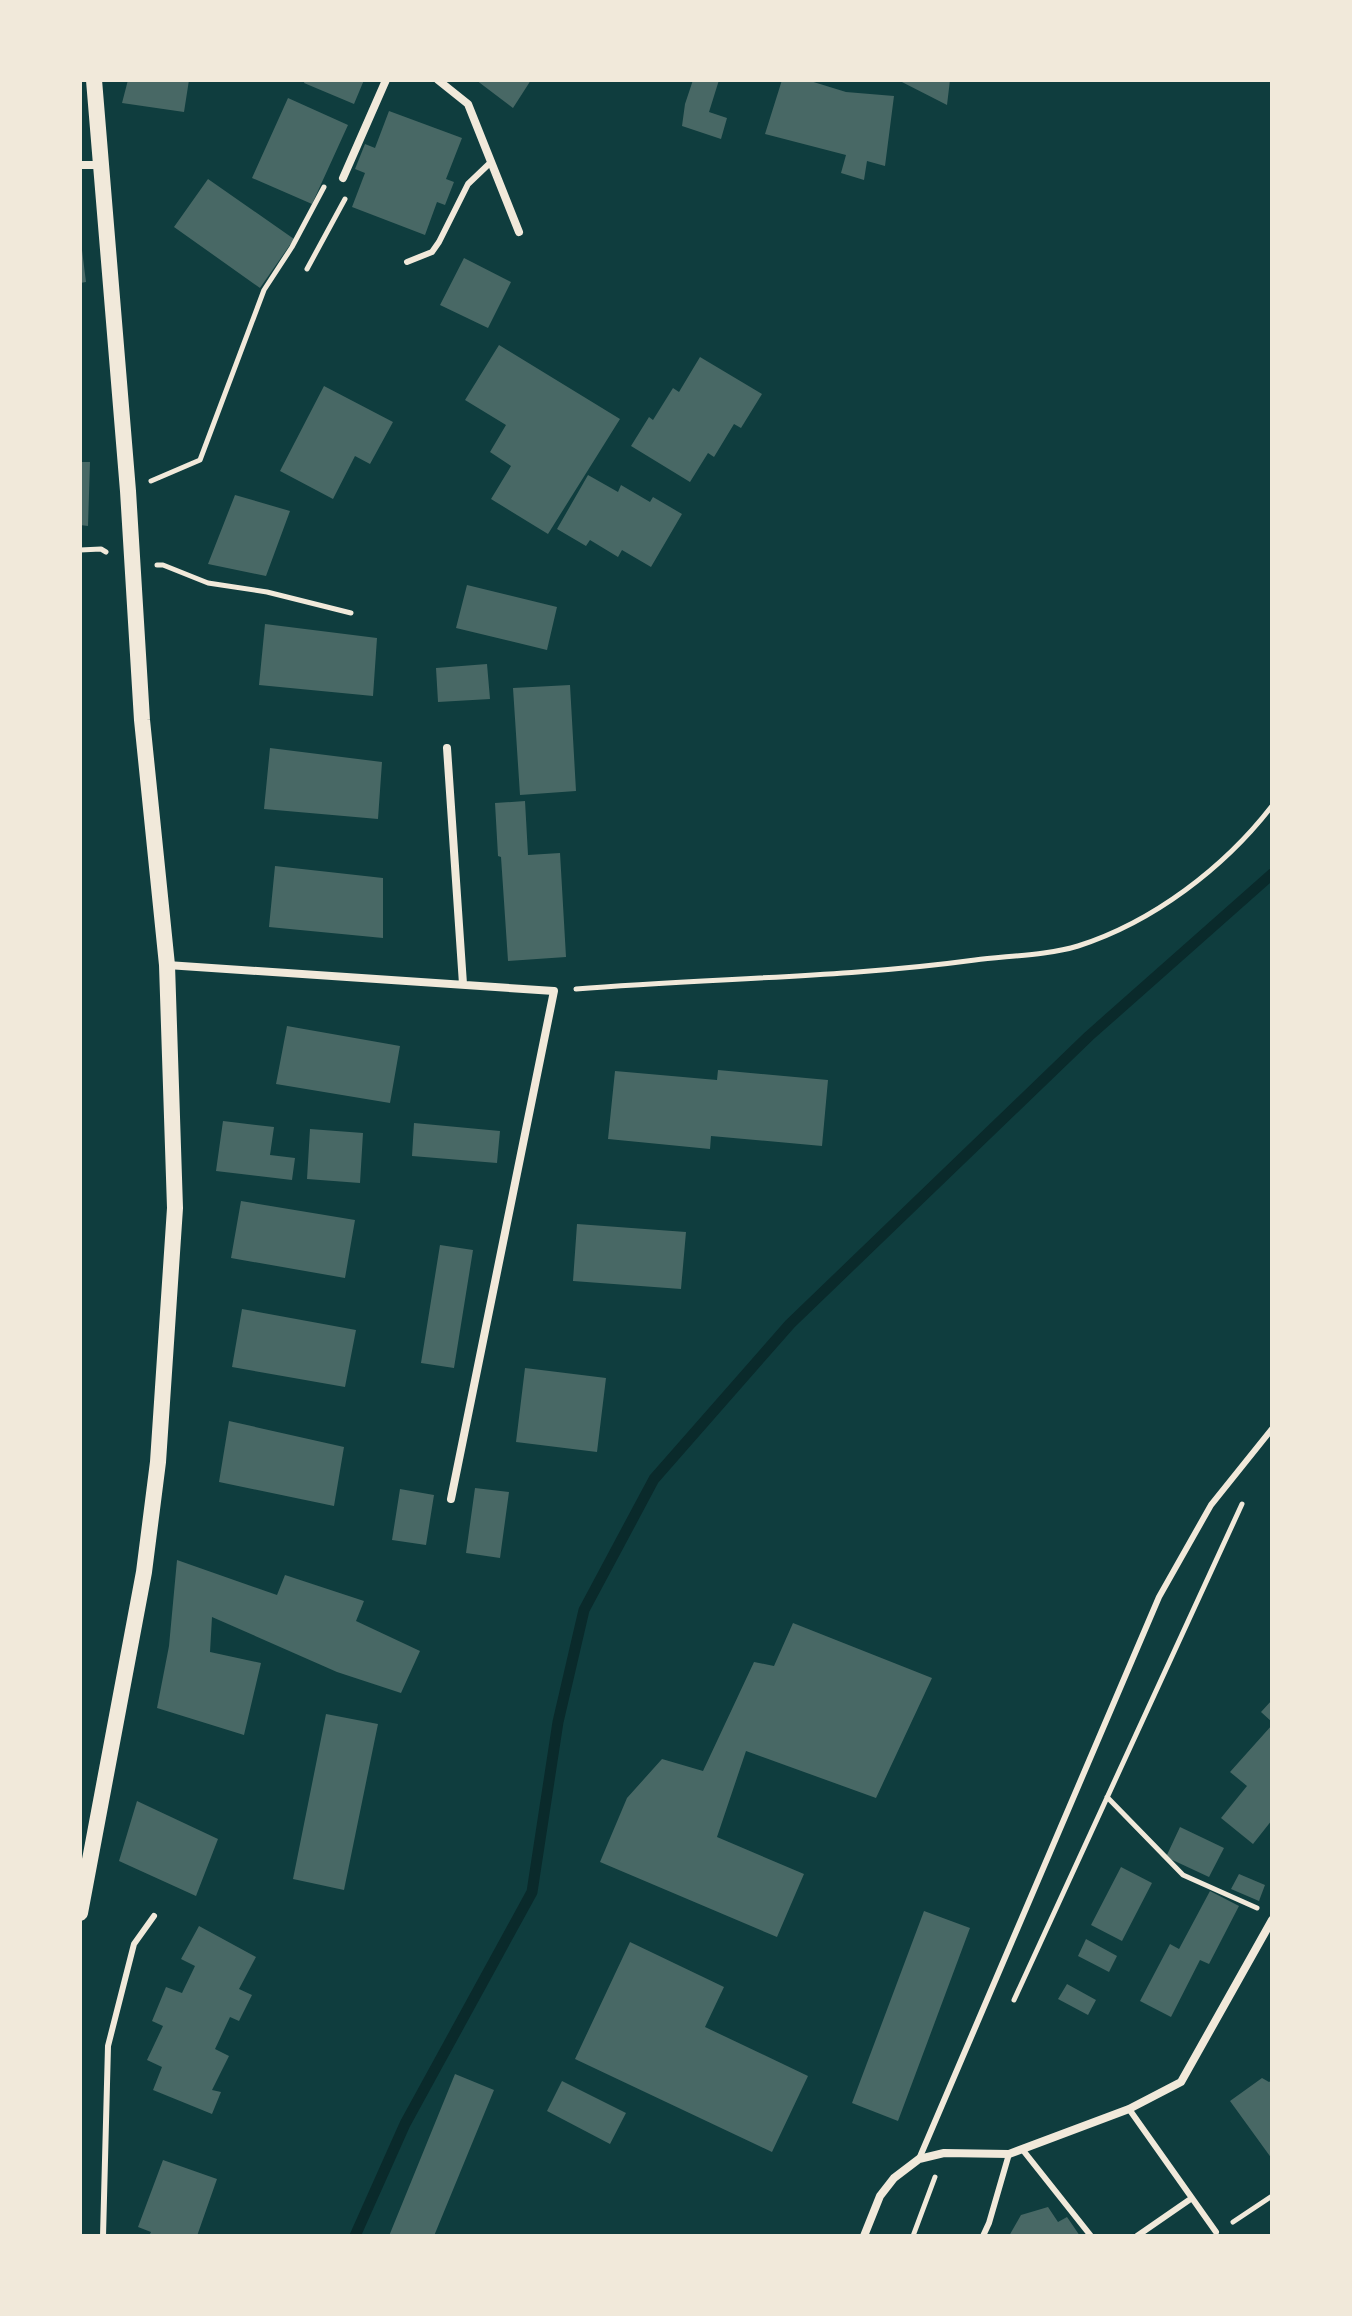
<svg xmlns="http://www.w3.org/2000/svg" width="1352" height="2316" font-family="Barlow,sans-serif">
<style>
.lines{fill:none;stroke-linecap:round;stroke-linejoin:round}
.stream{stroke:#0a2a2b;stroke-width:11}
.building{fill:#486865}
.path{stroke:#f1e9da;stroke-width:5}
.service{stroke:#f1e9da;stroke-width:6}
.minor{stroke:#f1e9da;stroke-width:8}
.secondary{stroke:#f1e9da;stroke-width:16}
</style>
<rect width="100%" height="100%" fill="#0f3d3e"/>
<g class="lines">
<!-- stream -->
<path class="stream" d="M355,2236L405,2124L532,1892L558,1722L584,1610L654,1479L790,1324L1089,1036L1272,874"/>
</g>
<!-- building -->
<path class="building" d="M128,80H189L184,112L122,103Z
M305,80H364L354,104L304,83Z
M476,80H531L513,108Z
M693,80H719L709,112L727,118L721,139L682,126L685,104Z
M782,80H807L846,92L894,96L885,166L867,161L864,180L841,173L846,155L765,134Z
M898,80H950L947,105Z
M288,98L348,125L312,204L252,178Z
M389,111L462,138L446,179L454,182L445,205L437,202L425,235L352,207L365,173L355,169L365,144L375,148Z
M208,179L294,239L260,288L174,227Z
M80,250H82L86,282L80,283Z
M464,258L511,282L488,328L440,305Z
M499,345L620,419L548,534L491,499L511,466L490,452L506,425L465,400Z
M700,357L762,394L741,428L734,424L714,457L708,453L690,482L631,446L649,417L653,420L673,388L679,392Z
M324,386L393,422L370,464L355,456L333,499L280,471Z
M80,462H90L88,526L80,525Z
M588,475L618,492L621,485L650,502L653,497L682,514L651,567L622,550L618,557L590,540L586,546L557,529Z
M235,495L290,511L266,576L208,564Z
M467,585L557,607L547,650L456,628Z
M265,624L377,638L373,696L259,685Z
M487,664L490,699L438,702L436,668Z
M570,685L576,791L520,795L513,688Z
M270,748L382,762L378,819L264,809Z
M525,801L528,855L560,853L566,957L508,961L501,857L498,856L495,803Z
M275,866L383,878V938L269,927Z
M287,1026L400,1046L390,1103L276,1084Z
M718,1070L828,1080L822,1146L711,1136L710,1149L608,1139L615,1071L717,1080Z
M223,1121L274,1127L270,1155L295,1158L292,1180L216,1171Z
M414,1123L500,1131L497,1163L412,1156Z
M310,1129L363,1133L360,1183L307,1179Z
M241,1201L355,1220L345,1278L231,1258Z
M577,1224L686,1232L681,1289L573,1281Z
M440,1245L473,1250L454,1368L421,1363Z
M242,1309L356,1330L345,1387L232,1367Z
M525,1368L606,1378L597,1452L516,1442Z
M229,1421L344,1447L334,1506L219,1482Z
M475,1488L509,1492L500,1558L466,1553Z
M400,1489L434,1495L426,1545L392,1540Z
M177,1560L277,1595L285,1575L364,1601L356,1621L420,1651L401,1693L337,1672L212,1617L210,1652L261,1663L244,1735L157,1708L169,1646Z
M793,1623L932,1678L876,1798L746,1751L717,1837L804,1874L777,1937L600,1862L627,1798L662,1759L703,1771L754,1662L774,1666Z
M1272,1700V1722L1261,1712Z
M326,1714L378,1724L344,1890L293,1879Z
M1272,1725V1820L1253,1844L1221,1818L1247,1786L1230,1772Z
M137,1801L218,1839L196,1896L119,1861Z
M1180,1827L1224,1848L1209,1877L1166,1857Z
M1121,1867L1152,1883L1122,1941L1091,1925Z
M1239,1874L1265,1885L1259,1901L1231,1889Z
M1210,1891L1239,1906L1209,1964L1200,1960L1171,2017L1140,2001L1170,1944L1179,1949Z
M924,1911L970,1928L898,2121L852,2103Z
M199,1926L256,1957L239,1989L252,1995L239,2021L230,2017L215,2049L229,2056L212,2090L221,2092L212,2114L153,2090L162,2067L147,2060L163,2026L152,2021L166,1987L182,1993L195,1966L181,1959Z
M1086,1939L1117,1956L1109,1972L1078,1956Z
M630,1942L724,1987L705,2027L808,2076L772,2152L575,2059Z
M1067,1984L1096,2000L1088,2015L1058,1999Z
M455,2074L494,2090L434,2236H389Z
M1262,2078L1269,2082L1272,2080V2159L1230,2101Z
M562,2081L626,2113L610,2144L547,2111Z
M163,2160L217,2179L197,2236H149L151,2232L138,2227Z
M1048,2207L1058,2222L1067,2217L1080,2236H1009L1021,2215Z"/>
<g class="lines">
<!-- path -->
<path class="path" d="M307,269L345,199
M151,481L200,460L264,290L292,247L324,187
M80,550L101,549L106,552
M157,565H163L208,583L267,592L351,613
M576,989C709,978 843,978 975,960C1006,956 1049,955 1078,946C1153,922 1224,868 1272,806
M1107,1797L1183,1875L1257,1908
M1014,2000L1242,1504
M1233,2222L1272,2196
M913,2236L935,2177"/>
<!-- service -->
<path class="service" d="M407,262L432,252L439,242L468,184L491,162
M1129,2109L1216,2232
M1022,2149L1091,2236
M919,2159L1159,1597L1211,1505L1272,1429
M103,2236L108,2046L134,1944L154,1916
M983,2236L989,2223L1009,2154
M1137,2236L1192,2198"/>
<!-- minor -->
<path class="minor" d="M438,80L468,104L519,232
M80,165H101
M343,178L386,80
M447,748L463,984
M167,965L554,991L451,1499
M864,2236L880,2196L894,2178L919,2159L944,2153L1009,2154L1129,2109L1181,2082L1272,1920"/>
<!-- secondary -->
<path class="secondary" d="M80,1913L144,1572L158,1462L175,1208L167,965L142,720L128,491L94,80"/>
</g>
<!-- border -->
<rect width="1352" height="2316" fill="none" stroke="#f1e9da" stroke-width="164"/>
</svg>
